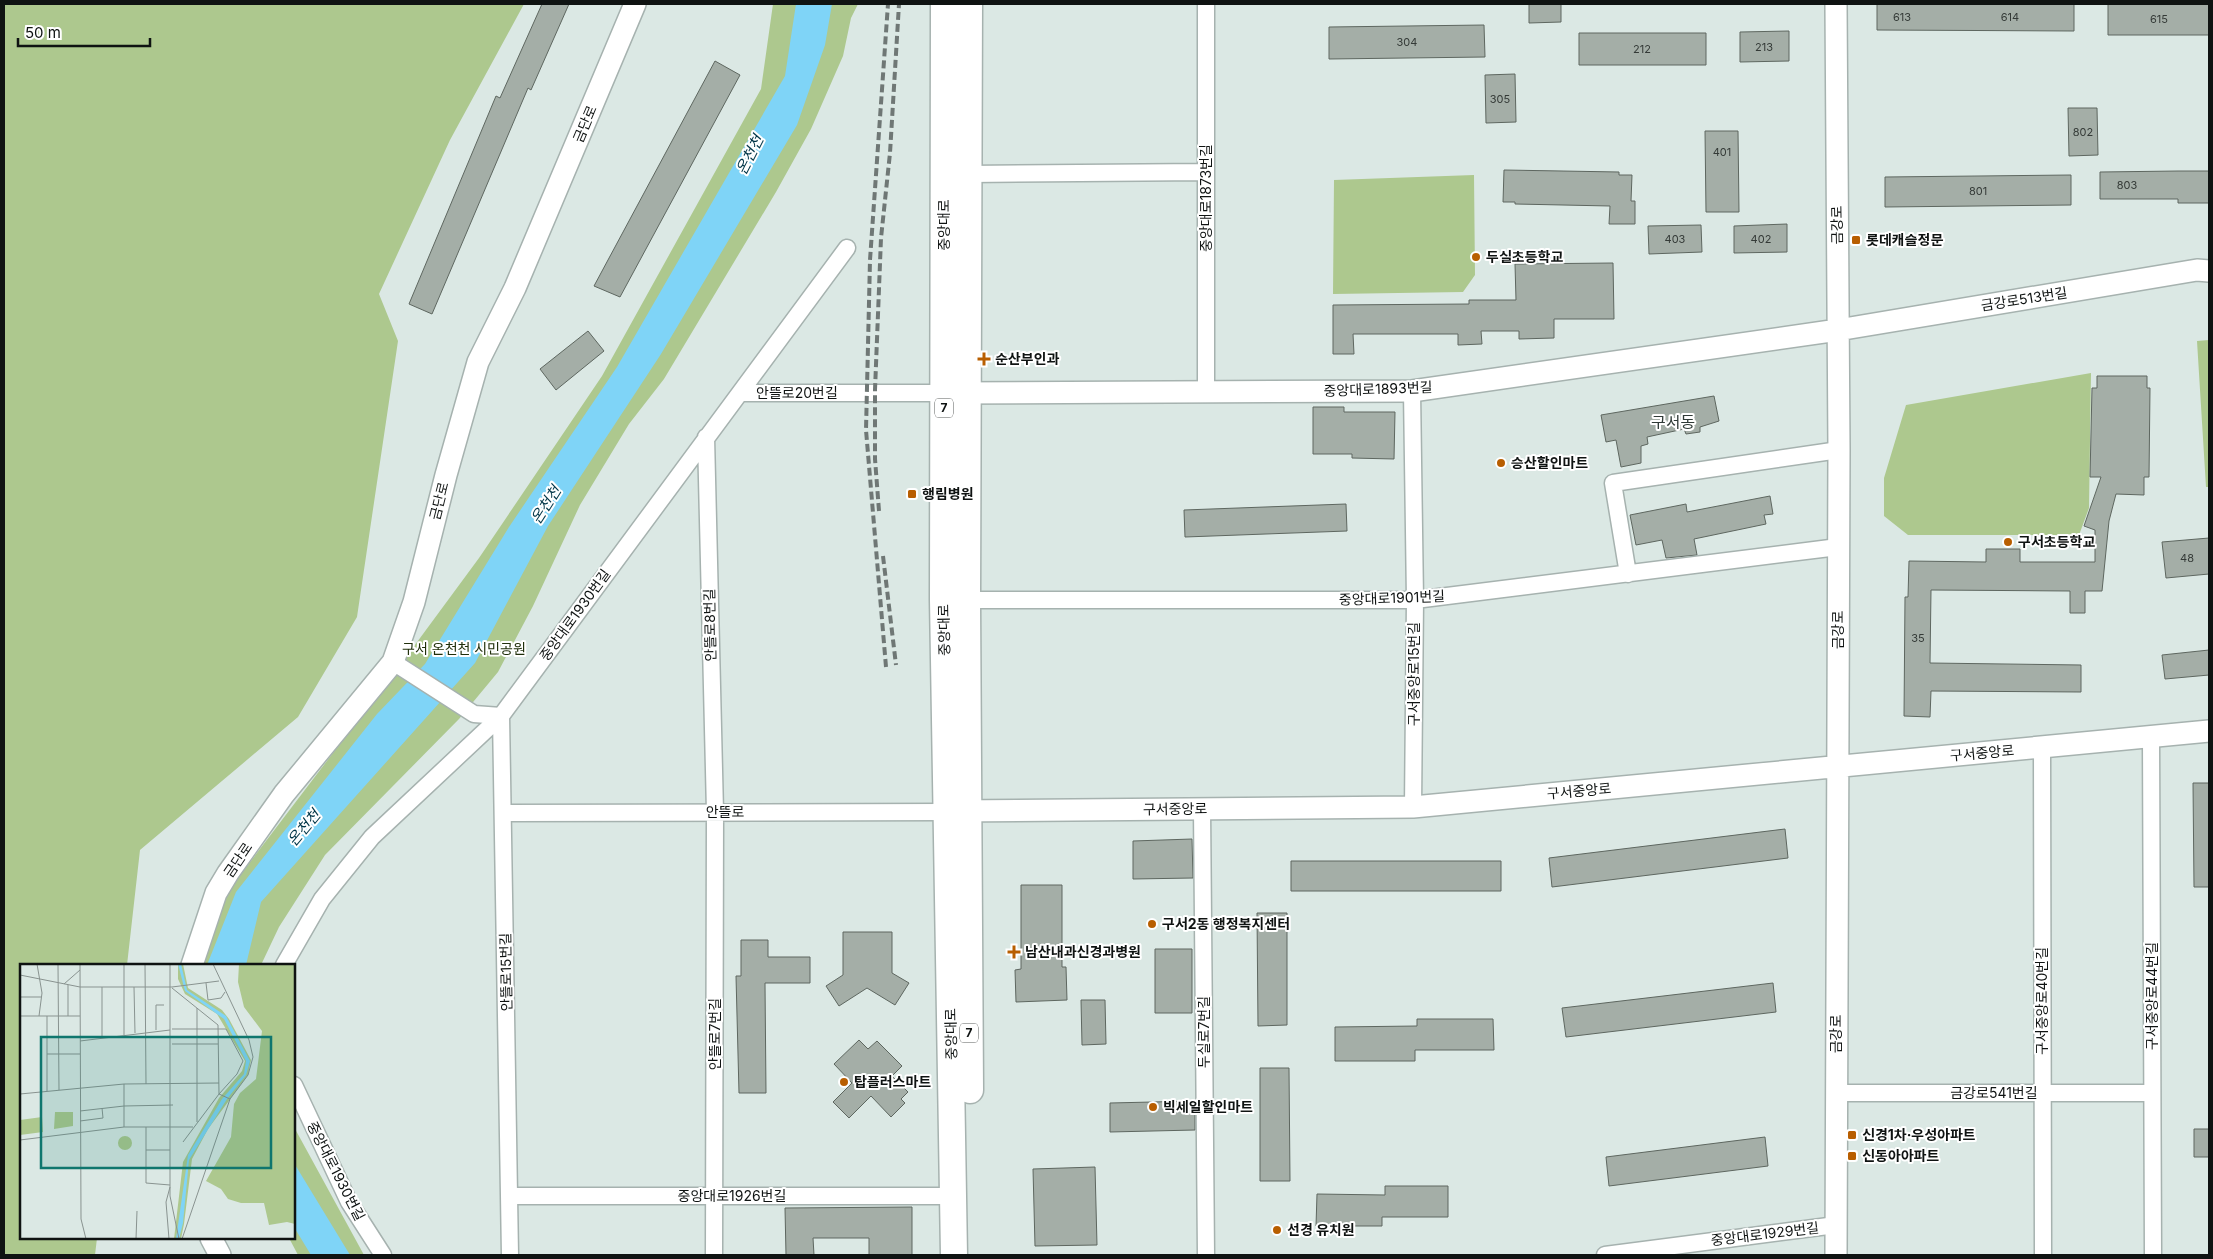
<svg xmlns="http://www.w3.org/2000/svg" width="2213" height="1259" font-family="Inter,'Noto Sans KR',sans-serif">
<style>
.green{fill:#adc88e}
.water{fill:#7fd4f7}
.building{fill:#a4aea7;stroke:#5e6760}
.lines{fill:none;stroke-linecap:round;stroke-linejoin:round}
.minor-casing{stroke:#a6b2af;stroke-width:19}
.tertiary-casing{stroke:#a6b2af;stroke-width:24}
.primary-casing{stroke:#a6b2af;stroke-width:29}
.minor{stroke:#fff;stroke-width:16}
.tertiary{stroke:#fff;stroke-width:21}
.primary{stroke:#fff;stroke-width:26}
.rail{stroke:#6f7775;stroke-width:4;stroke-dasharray:8 4;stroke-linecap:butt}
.poi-dot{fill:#b85e00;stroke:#fff;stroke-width:2}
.labels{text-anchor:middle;stroke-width:4;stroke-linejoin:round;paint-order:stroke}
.number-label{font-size:11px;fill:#343a37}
.shield{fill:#fff;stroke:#575a59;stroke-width:1}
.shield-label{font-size:12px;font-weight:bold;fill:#0f1312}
.street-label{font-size:14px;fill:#0f1312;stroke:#fff}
.poi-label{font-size:14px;font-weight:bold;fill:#0f1312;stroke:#fff;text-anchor:start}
.park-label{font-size:14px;fill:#202f0b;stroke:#fff}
.water-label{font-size:15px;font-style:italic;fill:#003547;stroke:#fff}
.quarter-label{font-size:16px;fill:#2f3a37;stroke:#fff}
.inset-road{fill:none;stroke:#899390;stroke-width:1}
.view{fill:#0f766e;fill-opacity:0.15;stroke:#0f766e;stroke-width:2.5}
.inset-edge{fill:none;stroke:#0f1312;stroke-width:2.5}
</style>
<rect width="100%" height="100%" fill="#dbe8e4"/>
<!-- green -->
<path class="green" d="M4,4H524L450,140L379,294L398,341L357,617L298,717L140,850L127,965H21V1238H97L95,1255H4Z
M773,4H858L851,18L843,56L811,129L776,192L664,379L629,424L580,505L533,606L498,672L459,719L325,855L279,927L261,965H199L225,895L409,653L479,558L602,376L761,89Z
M1474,175L1475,275L1463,292L1333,294L1334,180Z
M2209,340V487H2206L2197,341Z
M2091,373L2089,508L2079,535H1908L1884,516V478L1906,405Z
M294,1127L364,1255H298L289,1238H294Z"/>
<!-- water -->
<path class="water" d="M796,4H832L825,45L797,125L661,354L548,526L475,663L261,902L246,965H207L236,892L377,714L425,664L509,527L617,367L785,76Z
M294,1163L350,1255H311L294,1227Z"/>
<!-- building -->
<path class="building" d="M542,4H569L531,90L528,88L432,314L409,304L496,96L500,98Z
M1529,4H1561V22L1529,23Z
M1877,4H2074V31L1877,30Z
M2108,4H2209V35H2108Z
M1484,25L1485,57L1329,59V27Z
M1789,31V61L1740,62V32Z
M1579,33H1706V65H1579Z
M715,61L740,75L620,297L594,286Z
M1515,74L1516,122L1486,123L1485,75Z
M2068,108H2097L2098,155L2069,156Z
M1705,131H1738L1739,212H1706Z
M1504,170L1619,172V175H1632L1631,201H1635V224H1609L1610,206L1515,204V202H1503Z
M2178,171H2209V203H2178V199H2100V172Z
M2071,175V205L1885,207V177Z
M1787,224V252L1734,253V226Z
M1701,225L1702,252L1649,254L1648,226Z
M1613,263L1614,319H1554V338L1519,339V331H1481L1482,344L1458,345V334H1353L1354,354H1333V305L1469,304V300H1516L1515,264Z
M588,331L604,351L556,390L540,369Z
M2097,376H2147V388H2150L2149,477H2144V495L2116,494L2109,521L2102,591H2085V613H2070V591L1931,590L1930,663L2081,665V692L1931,691L1930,717L1904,716L1905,597H1908L1909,561L1986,562V549H2020V562H2095V530L2084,526L2101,477H2090L2092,388H2097Z
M1714,396L1719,421L1700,427V432L1686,434L1684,429L1647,437L1648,444L1641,446V463L1621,467L1616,440L1606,442L1601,415Z
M1313,407H1344V412H1395L1394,459L1352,458V454H1313Z
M1770,496L1773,514L1764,515L1766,524L1694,539L1697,555L1666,558L1662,540L1636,545L1630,515L1686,504L1687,512Z
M1346,504L1347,531L1185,537L1184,510Z
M2209,538V574L2166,578L2162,542Z
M2209,650V675L2165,679L2162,655Z
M2193,783H2209V887H2194Z
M1785,829L1788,858L1552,887L1549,858Z
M1192,839L1193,878L1133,879V841Z
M1291,861H1501V891H1291Z
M1021,885H1062V967H1066L1067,1000L1016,1002L1015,970L1021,969Z
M1257,913H1287V1025L1258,1026Z
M843,932H892V973L909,983L895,1005L867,988L839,1006L826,986L843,975Z
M741,940H768V957H810V983H765L766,1093H739L736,976H741Z
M1155,949H1192V1013H1155Z
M1773,983L1776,1012L1566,1037L1562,1008Z
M1081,1000H1105L1106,1044L1082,1045Z
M1417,1019H1493L1494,1050H1415V1061H1335V1027L1417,1026Z
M859,1040L868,1049L877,1041L902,1066L892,1076L908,1092L901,1099L905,1103L891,1117L871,1096L849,1118L833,1102L852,1083L834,1064Z
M1260,1068H1289L1290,1181H1260Z
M1195,1101V1130L1110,1132V1103Z
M2194,1129H2209V1157H2194Z
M1765,1137L1768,1166L1609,1186L1606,1157Z
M1095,1167L1097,1245L1035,1246L1033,1169Z
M1385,1186H1448V1217H1382V1226H1316L1317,1194L1385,1195Z
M912,1207V1255H869V1238H813L814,1255H786L785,1208Z"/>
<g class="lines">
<defs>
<path id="minor" d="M1206,4V392
M969,174L1206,172
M1412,391L1415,600L1413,807
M741,393H943
M706,437L715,812L714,1255
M1628,574L1613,483L1839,450
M959,600H1415L1838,547
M393,662L474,714L501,716L510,1255
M2151,737L2153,1255
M2042,747L2043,1255
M1202,809L1206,1255
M503,813L946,812
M284,965L322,899L372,837L501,716L847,248
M294,1085L349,1202L383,1255
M1836,1093H2152
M510,1196H954
M1605,1255L1836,1225"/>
<path id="tertiary" d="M1836,4L1839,450L1836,1255
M951,393L1412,391L1838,330L2197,270L2209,271
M954,811L1413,807L2209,731
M192,965L216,893L228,873L284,794L393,662L414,602L446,475L478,362L515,288L635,4
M211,1238L220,1255"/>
<path id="primary" d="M944,4L943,600L954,1255
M969,4L967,601L970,1090"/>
</defs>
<!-- minor casing -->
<use href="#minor" class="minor-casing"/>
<!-- tertiary casing -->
<use href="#tertiary" class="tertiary-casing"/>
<!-- primary casing -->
<use href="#primary" class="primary-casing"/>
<!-- minor -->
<use href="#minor" class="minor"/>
<!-- tertiary -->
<use href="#tertiary" class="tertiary"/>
<!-- primary -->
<use href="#primary" class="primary"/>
<!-- rail -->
<path class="rail" d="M879,511L875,459V390L881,238L890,153L899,4
M883,556L896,665
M886,667L866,430L870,260L888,4"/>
</g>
<!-- markers -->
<g class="poi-dot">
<rect x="1851" y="235" width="10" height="10" rx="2.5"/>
<circle cx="1476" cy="257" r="5"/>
<path d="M981.5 351.5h5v5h5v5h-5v5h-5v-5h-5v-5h5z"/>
<circle cx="1501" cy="463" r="5"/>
<rect x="907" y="489" width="10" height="10" rx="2.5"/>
<circle cx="2008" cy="542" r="5"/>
<circle cx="1152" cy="924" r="5"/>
<path d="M1011.5 944.5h5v5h5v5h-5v5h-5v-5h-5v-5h5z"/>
<circle cx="844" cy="1082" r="5"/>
<circle cx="1153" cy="1107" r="5"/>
<rect x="1847" y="1130" width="10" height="10" rx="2.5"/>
<rect x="1847" y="1151" width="10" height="10" rx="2.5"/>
<circle cx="1277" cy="1230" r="5"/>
</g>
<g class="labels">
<!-- number labels -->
<g class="number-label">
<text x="1902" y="21">613</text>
<text x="2010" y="21">614</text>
<text x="2159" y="23">615</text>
<text x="1407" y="46">304</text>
<text x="1764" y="51">213</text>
<text x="1642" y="53">212</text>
<text x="1500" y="103">305</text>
<text x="2083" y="136">802</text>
<text x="1722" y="156">401</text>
<text x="2127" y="189">803</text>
<text x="1978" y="195">801</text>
<text x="1675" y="243">403</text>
<text x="1761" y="243">402</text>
<text x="2187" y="562">48</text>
<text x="1918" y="642">35</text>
</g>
<!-- shield labels -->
<g class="shield">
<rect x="935" y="398.5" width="18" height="19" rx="4"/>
<rect x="960" y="1023.5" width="18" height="19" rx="4"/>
</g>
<g class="shield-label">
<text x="944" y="412">7</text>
<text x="969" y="1037">7</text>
</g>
<!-- street labels -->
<g class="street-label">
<text transform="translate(585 124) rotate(-67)" y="5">금단로</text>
<text transform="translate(1206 198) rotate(-90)" y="5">중앙대로1873번길</text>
<text transform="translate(944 225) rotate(-90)" y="5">중앙대로</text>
<text transform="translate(1837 225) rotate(-91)" y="5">금강로</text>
<text transform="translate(2024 299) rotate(-9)" y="5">금강로513번길</text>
<text transform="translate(1378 389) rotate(-2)" y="5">중앙대로1893번길</text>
<text x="797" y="398">안뜰로20번길</text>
<text transform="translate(439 501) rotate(-76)" y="5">금단로</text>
<text transform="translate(1392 598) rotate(-2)" y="5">중앙대로1901번길</text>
<text transform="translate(575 615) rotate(-54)" y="5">중앙대로1930번길</text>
<text transform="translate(710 625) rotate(-91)" y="5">안뜰로8번길</text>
<text transform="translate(944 630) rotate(-91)" y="5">중앙대로</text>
<text transform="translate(1838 630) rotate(-90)" y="5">금강로</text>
<text transform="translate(1414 674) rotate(-90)" y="5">구서중앙로15번길</text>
<text transform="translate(1982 753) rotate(-5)" y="5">구서중앙로</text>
<text transform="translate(1579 791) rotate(-5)" y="5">구서중앙로</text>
<text transform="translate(1175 809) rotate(-1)" y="5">구서중앙로</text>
<text x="725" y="817">안뜰로</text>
<text transform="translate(238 860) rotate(-56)" y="5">금단로</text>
<text transform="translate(506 972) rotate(-91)" y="5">안뜰로15번길</text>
<text transform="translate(2152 996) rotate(-90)" y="5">구서중앙로44번길</text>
<text transform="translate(2042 1001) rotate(-90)" y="5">구서중앙로40번길</text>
<text transform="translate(1204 1032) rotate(-90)" y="5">두실로7번길</text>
<text transform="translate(715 1034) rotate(-90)" y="5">안뜰로7번길</text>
<text transform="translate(951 1034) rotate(-91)" y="5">중앙대로</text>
<text transform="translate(1836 1034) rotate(-90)" y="5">금강로</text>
<text x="1994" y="1098">금강로541번길</text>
<text transform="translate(336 1171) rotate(63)" y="5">중앙대로1930번길</text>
<text x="732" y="1201">중앙대로1926번길</text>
<text transform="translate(1765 1234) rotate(-7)" y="5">중앙대로1929번길</text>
</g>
<!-- poi labels -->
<g class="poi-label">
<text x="1866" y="245">롯데캐슬정문</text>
<text x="1486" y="262">두실초등학교</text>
<text x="995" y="364">순산부인과</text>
<text x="1511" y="468">승산할인마트</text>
<text x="922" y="499">행림병원</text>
<text x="2018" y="547">구서초등학교</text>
<text x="1162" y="929">구서2동 행정복지센터</text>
<text x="1025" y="957">남산내과신경과병원</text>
<text x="854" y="1087">탑플러스마트</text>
<text x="1163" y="1112">빅세일할인마트</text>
<text x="1862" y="1140">신경1차·우성아파트</text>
<text x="1862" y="1161">신동아아파트</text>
<text x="1287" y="1235">선경 유치원</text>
</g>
<!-- park labels -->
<g class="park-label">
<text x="464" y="654">구서 온천천 시민공원</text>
</g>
<!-- water labels -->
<g class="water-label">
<text transform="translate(750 155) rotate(-63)" y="5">온천천</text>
<text transform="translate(546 505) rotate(-57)" y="5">온천천</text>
<text transform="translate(304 828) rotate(-50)" y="5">온천천</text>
</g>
<!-- quarter labels -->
<g class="quarter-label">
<text x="1673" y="428">구서동</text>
</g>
</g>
<!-- overview -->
<g transform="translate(20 964)">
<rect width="275" height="275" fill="#dbe8e4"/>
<path d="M158,0H163L168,24L202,46L209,55L231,96L228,111L188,165L172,195L164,260L161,275H154L163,198L199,134L222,107L225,97L197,50L165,30L158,15ZM219,0H275V260L267,258L249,261L244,239H221L208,235L201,225L186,217L211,173L214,140L220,129L236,115L242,67L224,43L218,18ZM35,148H53V162L34,165ZM22,153L23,168L0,171V156ZM98 179a7 7 0 1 1 14 0a7 7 0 1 1-14 0Z" fill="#adc88e"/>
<path d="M158,0H161L167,26L206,52L230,97L226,111L207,135L169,196L163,259L159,275H156L168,191L202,135L224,110L226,97L204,55L165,27Z" fill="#7fd4f7"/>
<path class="inset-road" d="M17,0L22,29L19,52M38,0L39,126M60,0L61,255L66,275M104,0V71M125,0L126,120M150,0V232L159,275M0,11L60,23H152L199,17M186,19L188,36L201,34L205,28M44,20L60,6M48,21V52M82,23V74M114,23L115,69M152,24L198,61L199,130L210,135M0,33H21M177,44V158M0,52H60M27,52V127M152,65H206L223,97L217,110L199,130L163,178M136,66V41H144M60,77L150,66M152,80H198M27,90H60M104,120V163M0,130L104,120L199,119M60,147L104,142L153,141M60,157L83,154L82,144M126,163V219L150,221M0,176L104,163H173M126,186H150M116,275L117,247M149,275L146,238L150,223M162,275L210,135L228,111L233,93L229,76L193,0"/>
<path class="view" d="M21,73H251V204H21Z"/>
<rect width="275" height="275" class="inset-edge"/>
</g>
<!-- border -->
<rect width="2213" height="1259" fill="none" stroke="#0f1312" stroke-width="10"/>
<!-- scale -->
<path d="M18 38v8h132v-8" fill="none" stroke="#0f1312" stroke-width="2.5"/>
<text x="25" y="38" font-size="15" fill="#0f1312" stroke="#ffffff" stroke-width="4" paint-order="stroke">50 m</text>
</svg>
